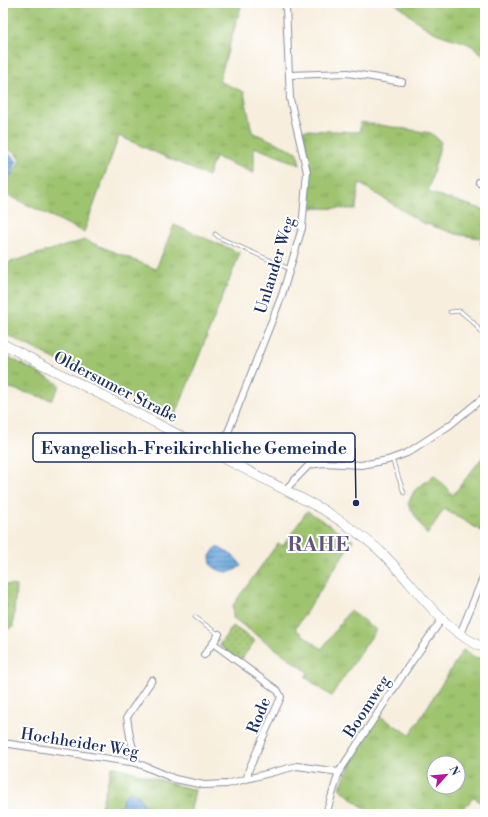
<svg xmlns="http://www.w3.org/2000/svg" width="488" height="817" font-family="'Libre Bodoni',serif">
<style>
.grass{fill:url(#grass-tufts);stroke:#5d7a66;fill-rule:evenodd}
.park{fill:url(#park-dots);stroke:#5d7a66}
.water{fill:url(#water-rules);stroke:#446b9e}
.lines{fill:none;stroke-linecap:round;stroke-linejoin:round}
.lane-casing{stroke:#898e9e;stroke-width:4.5}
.street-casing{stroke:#898e9e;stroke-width:8}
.secondary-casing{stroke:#898e9e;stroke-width:10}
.lane{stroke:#fff;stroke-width:3}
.street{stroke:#fff;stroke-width:6}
.secondary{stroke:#fff;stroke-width:9}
.labels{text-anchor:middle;stroke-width:4;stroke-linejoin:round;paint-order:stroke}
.street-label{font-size:16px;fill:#1b2f5e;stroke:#fff}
.district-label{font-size:20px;font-weight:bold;letter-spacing:1px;fill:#62537e;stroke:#fff}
.leader{fill:none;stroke:#1b2f5e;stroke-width:1.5}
.callout-dot{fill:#1b2f5e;stroke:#fff;stroke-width:1.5}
.callout{fill:#fff;stroke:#1b2f5e;stroke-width:1.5}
.callout-label{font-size:17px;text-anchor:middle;font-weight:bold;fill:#1b2f5e}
</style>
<defs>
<pattern id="grass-tufts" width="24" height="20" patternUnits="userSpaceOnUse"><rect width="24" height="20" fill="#9fc46f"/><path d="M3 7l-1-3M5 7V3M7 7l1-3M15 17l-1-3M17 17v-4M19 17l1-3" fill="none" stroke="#81a05e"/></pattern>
<pattern id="park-dots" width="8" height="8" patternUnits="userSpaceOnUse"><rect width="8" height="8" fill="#9fc46f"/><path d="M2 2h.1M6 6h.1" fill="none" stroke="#81a05e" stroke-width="1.8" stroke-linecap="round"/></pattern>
<pattern id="water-rules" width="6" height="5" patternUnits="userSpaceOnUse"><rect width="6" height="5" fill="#6ca7dd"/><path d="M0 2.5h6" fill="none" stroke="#5888b6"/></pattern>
</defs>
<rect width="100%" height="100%" fill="#fff"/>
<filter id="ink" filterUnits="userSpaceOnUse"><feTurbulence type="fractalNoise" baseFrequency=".025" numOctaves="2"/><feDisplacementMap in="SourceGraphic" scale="8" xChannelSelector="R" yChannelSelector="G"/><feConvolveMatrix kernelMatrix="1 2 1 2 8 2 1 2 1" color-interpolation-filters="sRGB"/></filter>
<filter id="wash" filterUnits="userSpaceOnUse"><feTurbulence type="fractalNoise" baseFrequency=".012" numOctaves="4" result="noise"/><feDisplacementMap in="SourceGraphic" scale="16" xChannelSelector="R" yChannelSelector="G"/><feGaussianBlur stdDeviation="0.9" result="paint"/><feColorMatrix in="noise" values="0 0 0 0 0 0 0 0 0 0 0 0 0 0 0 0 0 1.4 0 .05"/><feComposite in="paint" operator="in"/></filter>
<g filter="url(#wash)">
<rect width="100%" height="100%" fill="#f7eedd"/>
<!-- grass -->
<path class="grass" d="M4,3H242L219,81L244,92L252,132L297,152L300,165L254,147V173L215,157L208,176L119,136L84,232L3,193C3,188 17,169 20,160L14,152L3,147Z
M395,3H485V58C470,39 456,42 436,33C423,28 407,12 395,3Z
M360,122L431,133L441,142L428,192L485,210V239L456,234L421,222L359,183L356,209L311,208L310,173L303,130L360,132Z
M174,225L240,253L174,419L3,333V264L85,240L156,269Z
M3,354L59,384V387L52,400L3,386Z
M485,454V533L444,509L427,535L408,504L414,491L434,475L453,495Z
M307,511L353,540L295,629L322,649L350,610L376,630L331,696L305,677L308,672L233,618V605L278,543L283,546Z
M3,584L16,586L13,627L3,631Z
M463,650L475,657L485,660V800L481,803L474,797L459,814H430L421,809L415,814H371L339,788L378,715L410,735ZM434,763H458V787H434Z
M112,766C140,773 167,783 195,790L190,814H135L144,805L142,803L123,798L120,814H99Z"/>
<!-- park -->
<path class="park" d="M233,626L255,641L240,661L219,645Z"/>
<!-- water -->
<path class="water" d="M3,151L11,155L17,161L11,175L3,184Z
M216,547C225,550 238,557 241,566C230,575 221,573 211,565L210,556Z
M129,792L138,795L144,805L135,814H120L123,798Z"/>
</g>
<g filter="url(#ink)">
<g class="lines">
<defs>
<path id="lane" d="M215,234L220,238L290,269
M482,243L485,244
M450,312L460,311L473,322L485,337
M392,459L404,493
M195,617L218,634"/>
<path id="street" d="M289,75L348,73L402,82
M479,182L485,183
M219,455L282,295L302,228L307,172L290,99L286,7L283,3
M285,490L309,465L324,463L361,465L388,460L407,453L450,425L485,396
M219,634L213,643L278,691L281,697L249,769L247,778
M460,634L485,573
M204,655L213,643
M3,743L137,763L175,779L204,785L227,784L297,766L339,772
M137,763L130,737L127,717L152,680
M326,814L339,772L408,667L442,619"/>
<path id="secondary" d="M3,344L322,509C342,522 363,535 381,552C413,582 442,632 485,648"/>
</defs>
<!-- lane casing -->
<use href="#lane" class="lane-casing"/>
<!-- street casing -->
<use href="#street" class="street-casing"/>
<!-- secondary casing -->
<use href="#secondary" class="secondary-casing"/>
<!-- lane -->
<use href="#lane" class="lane"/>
<!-- street -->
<use href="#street" class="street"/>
<!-- secondary -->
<use href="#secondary" class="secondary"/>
</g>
</g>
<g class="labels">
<!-- street labels -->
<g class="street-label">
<text transform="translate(274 265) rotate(-73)" y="6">Unlander Weg</text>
<text transform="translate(116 386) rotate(27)" y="6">Oldersumer Straße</text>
<text transform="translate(366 706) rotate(-57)" y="6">Boomweg</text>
<text transform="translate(258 715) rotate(-68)" y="6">Rode</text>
<text transform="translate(80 742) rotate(9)" y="6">Hochheider Weg</text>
</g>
<!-- district labels -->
<g class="district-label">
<text x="319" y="551">RAHE</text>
</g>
</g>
<!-- callouts -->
<path class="leader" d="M356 503L355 448"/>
<circle class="callout-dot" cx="356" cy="503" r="4"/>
<rect class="callout" x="33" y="433" width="322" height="29" rx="4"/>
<g class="callout-label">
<text x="194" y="454">Evangelisch-Freikirchliche Gemeinde</text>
</g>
<!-- margin -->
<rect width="488" height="817" fill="none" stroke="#fff" stroke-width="16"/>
<!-- north arrow -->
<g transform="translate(446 775) rotate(63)"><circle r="19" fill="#ffffff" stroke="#a4acbf"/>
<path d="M0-3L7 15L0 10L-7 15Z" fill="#b5179e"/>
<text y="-6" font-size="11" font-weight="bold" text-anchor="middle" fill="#1b2f5e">N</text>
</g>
</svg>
